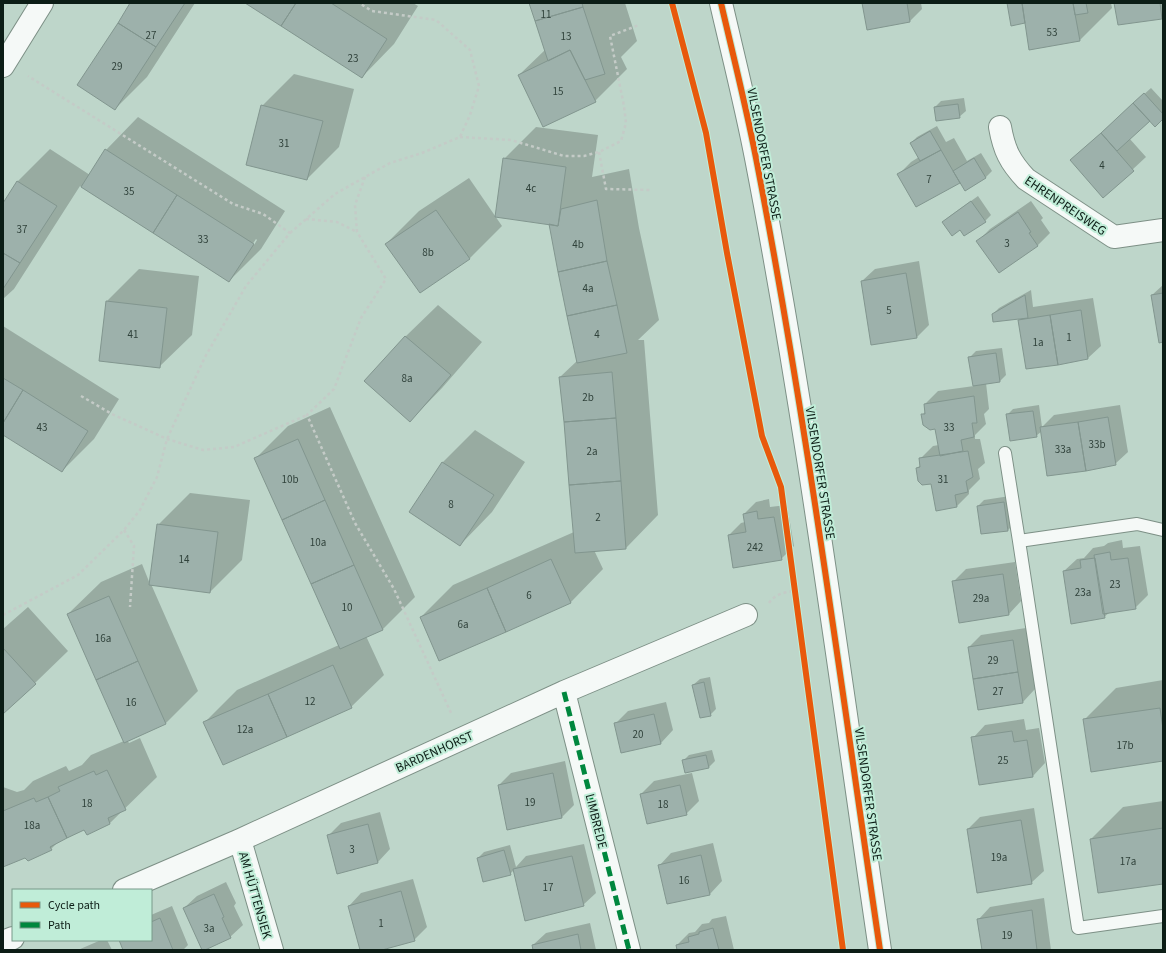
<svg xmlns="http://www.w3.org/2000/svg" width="1166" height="953" font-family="'Source Sans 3',sans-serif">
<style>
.shadow{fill:#0003;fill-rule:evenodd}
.building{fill:#9db1ab;stroke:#82968f}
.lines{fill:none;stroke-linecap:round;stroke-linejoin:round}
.service-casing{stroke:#7d9086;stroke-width:14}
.minor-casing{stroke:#7d9086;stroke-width:24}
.secondary-casing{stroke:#7d9086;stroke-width:24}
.path{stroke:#c4cbc7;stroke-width:2.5;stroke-dasharray:3 3;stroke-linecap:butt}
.service{stroke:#f5f9f7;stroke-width:12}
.minor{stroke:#f5f9f7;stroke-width:22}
.secondary{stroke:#f5f9f7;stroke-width:22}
.quiet{stroke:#00873e;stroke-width:5;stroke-dasharray:10 5;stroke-linecap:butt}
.cycleway-casing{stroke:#c0edd8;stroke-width:8}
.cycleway{stroke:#e8590c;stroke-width:6}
.labels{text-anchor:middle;stroke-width:4;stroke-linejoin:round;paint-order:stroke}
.number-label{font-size:11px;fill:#30423b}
.street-label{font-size:13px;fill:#0c1d16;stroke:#c0edd8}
</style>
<rect width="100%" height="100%" fill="#bed6ca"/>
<!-- shadow -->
<path class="shadow" d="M132,3H195L147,77L115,109Z
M246,3H413L418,6L394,44L362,77Z
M531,3H625L637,41L621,57L627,69L595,101L519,75L546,49Z
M863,3H921L922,9L910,21Z
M1008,3H1111L1112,8L1080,40L1026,21Z
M1115,3H1163V16L1162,18Z
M294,74L354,89L339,147L307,179L262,106Z
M1151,88L1163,101V118L1150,120L1129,138L1146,157L1103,197L1071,160Z
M964,98L966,111L959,117L935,107L941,101Z
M138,117L285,211L261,249L229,281L80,186L14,289L3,299V205L18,181L50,149L90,175L106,150ZM256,239L257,240L254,245H252Z
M937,126L946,142L954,138L967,161L981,153L992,171L986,177L965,189L960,182L899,174L911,162L919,157L911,143L917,137Z
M536,127L598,135L592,177L629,169L639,228L659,320L638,340H644L658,515L626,548L594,550L603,569L571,602L440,660L421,617L453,585L574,532L560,377L578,360L550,223L504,159Z
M469,178L502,226L469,259L386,244L419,211Z
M978,196L991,215L985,221L961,228L943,222L950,216Z
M1031,201L1043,218L1041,220L1050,233L1038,245L999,272L978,241L990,229Z
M919,261L929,325L916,338L862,281L875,269Z
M139,269L199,276L192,335L159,367L107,301Z
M1163,285V341L1152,295Z
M1031,290L1033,307L1093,298L1101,346L1088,358L1027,368L1019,320L1022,318L993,314L999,308Z
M438,305L482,342L442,388L410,421L405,337Z
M3,326L119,399L94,439L62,471L3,434Z
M1002,348L1006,375L1000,381L986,383L989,409L984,414L986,424L975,435V439H980L985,463L978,469L980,479L969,490V494L957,506L931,483L917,468L921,465L920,459L933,446L939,445L936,428L922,415L925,412V404L938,391L974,386L969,358L976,351Z
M1039,405L1042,427L1054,415L1120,405L1128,452L1115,464L1042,431L1036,436L1007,415L1013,409Z
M330,407L415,597L383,629L366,636L384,675L351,707L205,722L237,690L339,645L256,458L288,426Z
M475,430L525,462L492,512L460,545L410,512L443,462Z
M190,493L250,500L242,560L210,592L151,584L198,691L166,723L127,740L129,743L140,738L157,777L110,823L87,834L85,829L58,842L51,849L28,860L25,856L3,866V787L17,792L24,790L33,781L66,766L69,771L82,765L91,755L124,741L68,614L101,582L142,564L150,584L158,525Z
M1010,496L1014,524L1008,530L978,506L984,500Z
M769,499L770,507L787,505L794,546L781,559L729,535L741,523L745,522L744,514L756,502Z
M1122,540L1123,548L1140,546L1148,595L1135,608L1110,612L1104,617L1064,571L1077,559L1084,558L1093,548L1104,546L1108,543Z
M1015,562L1021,601L1009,614L959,622L953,582L966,569Z
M28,607L68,651L35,683L3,713V629Z
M1026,628L1035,689L1023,702L969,647L981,635Z
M710,677L716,709L710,715L693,685L700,679Z
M1163,680V760L1084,720L1116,688Z
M666,702L673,730L661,743L615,724L628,711Z
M1024,719L1026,730L1039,728L1045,763L1033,776L973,738L985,725Z
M712,750L715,761L709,767L683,761L689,755Z
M565,761L574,805L562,817L499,785L511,773Z
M692,773L699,801L686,814L641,794L654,781Z
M1163,801V883L1091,839L1123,807Z
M1034,808L1044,871L1031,883L968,829L980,817Z
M380,812L390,849L378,862L328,836L341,823Z
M713,843L722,881L710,894L668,903L659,866L671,853Z
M584,844L596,893L583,905L514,870L510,874L478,858L484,852L510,845L516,867L526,856Z
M413,879L427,927L414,940L378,950H361L349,906L361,893Z
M226,882L236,903L234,906L243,925L230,937L184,908L197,896Z
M1044,898L1051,950H983L978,920L990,907Z
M172,906L188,945L183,950H124L120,940H151V915Z
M726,916L734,950H678L677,945L689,933L695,932L702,924L709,923L712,919Z
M590,923L596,950H534L533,945L546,933Z
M101,940H107L112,950H78Z"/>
<!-- building -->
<path class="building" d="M130,3H185L156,47L118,23Z
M245,3H296L281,26Z
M296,3H331L387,39L362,78L281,26Z
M529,3H582L583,7L535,21Z
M862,3H907L910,22L867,30Z
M1007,3H1022L1025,23L1011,26Z
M1022,3H1073L1080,41L1029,50Z
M1073,3H1086L1088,13L1075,15Z
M1114,3H1160L1162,19L1118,25Z
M583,7L605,74L585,80L570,50L548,61L535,21Z
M118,23L156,47L115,110L77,85Z
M570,50L596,102L543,127L518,75Z
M1144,93L1163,114V119L1155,127L1133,103Z
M1133,103L1150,121L1117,151L1101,133Z
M958,104L960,118L936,121L934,107Z
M261,105L323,121L307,180L246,165Z
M930,131L941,150L920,161L910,143Z
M1101,133L1134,171L1103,198L1070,160Z
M105,149L177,195L153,233L81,187Z
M941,150L960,183L916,207L897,174Z
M503,158L566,167L558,226L495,217Z
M974,158L986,178L965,191L953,171Z
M17,181L57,206L20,263L3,253V203Z
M177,195L254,244L229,282L153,233Z
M597,200L607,261L558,272L549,224L558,226L561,209Z
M971,201L986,222L964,236L960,230L952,236L942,222Z
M436,210L470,259L420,293L385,244Z
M1018,212L1031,232L1029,233L1038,246L999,273L976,241Z
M3,253L20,263L3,289Z
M607,261L617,305L567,316L558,272Z
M906,273L917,338L871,345L861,281Z
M1163,293V342L1159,343L1151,295Z
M1025,295L1028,318L993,322L992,314Z
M106,301L167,308L160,368L99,361Z
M617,305L627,353L577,363L567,316Z
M1081,310L1088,359L1058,365L1050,315Z
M1050,315L1058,365L1026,369L1018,320Z
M405,336L451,375L410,422L364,381Z
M996,353L1000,382L973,386L968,357Z
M612,372L616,418L564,422L559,377Z
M3,378L23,390L3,423Z
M23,390L88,431L62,472L3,435V423Z
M974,396L977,423H972L974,437L961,440L963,451L940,456L935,429L930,430L923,425L921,414H925L924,404Z
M1033,411L1037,437L1010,441L1006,414Z
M1108,417L1116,465L1086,471L1078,422Z
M616,418L621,481L569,485L564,422Z
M1078,422L1086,471L1047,476L1040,427Z
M298,439L325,500L282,520L254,458Z
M968,451L973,477L966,481L968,492L955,495L957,507L936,511L931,484L922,485L918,481L916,468L920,467L919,458Z
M442,462L494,495L460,546L409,512Z
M621,481L626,549L575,553L569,485Z
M325,500L354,565L311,584L282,520Z
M1004,502L1008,531L981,534L977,506Z
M757,511L758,519L774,517L782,560L733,568L728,535L746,532L743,514Z
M157,524L218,532L210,593L149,585Z
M1110,552L1111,560L1128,558L1136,609L1103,614L1094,555Z
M1095,558L1105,618L1071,624L1063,571L1081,568L1080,560Z
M551,559L571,603L506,632L487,588Z
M354,565L383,630L340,649L311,584Z
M1003,574L1009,615L959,623L952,581Z
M487,588L506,632L439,661L420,617Z
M109,596L138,661L96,680L67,614Z
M1013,640L1018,672L973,679L968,647Z
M3,648L36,684L3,714Z
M138,661L166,724L124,743L96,680Z
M333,665L352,708L287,737L268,694Z
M1018,672L1023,703L978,710L973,679Z
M704,682L711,716L700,718L692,685Z
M268,694L287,737L223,765L203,722Z
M1160,708L1163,729V761L1091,772L1083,719Z
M654,714L661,744L621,753L614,723Z
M1012,731L1014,742L1027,740L1033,777L979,785L971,737Z
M706,755L709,768L685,773L682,760Z
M107,770L126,810L108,818L110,824L87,835L84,830L67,838L48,797L60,791L58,787L94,771L96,775Z
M553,773L562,818L507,830L498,785Z
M680,785L687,815L647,824L640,794Z
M48,797L67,838L50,847L52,850L28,861L25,858L3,867V811L34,798L36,802Z
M1021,820L1032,884L977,893L967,829Z
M368,824L378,863L337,874L327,835Z
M1163,828V884L1098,893L1090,839Z
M504,850L511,875L483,882L477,858Z
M701,855L710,895L667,904L658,865Z
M572,856L584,906L525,921L513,869Z
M401,891L415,941L382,950H360L348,906Z
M214,894L224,917L222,918L231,938L205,950H202L183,908Z
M1032,910L1037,950H982L977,919Z
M160,918L173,950H123L119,940H151V922Z
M713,928L719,950H677L676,945L689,942L688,937L699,934V932Z
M578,934L581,950H533L532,945Z"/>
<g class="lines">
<defs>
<path id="service" d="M1005,453L1019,541
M1163,530L1137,524L1019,541L1078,928L1163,916"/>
<path id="minor" d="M3,66L42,3
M1000,127C1004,150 1010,162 1026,179L1114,237L1163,230
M564,692L629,950
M240,840L272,950
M124,890L240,840L564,692L746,615
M3,942L13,938"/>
<path id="secondary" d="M721,3C733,55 746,106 756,158C807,421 841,686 880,950"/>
</defs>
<!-- service casing -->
<use href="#service" class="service-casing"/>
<!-- minor casing -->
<use href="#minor" class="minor-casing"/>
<!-- secondary casing -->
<use href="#secondary" class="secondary-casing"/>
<!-- path -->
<path class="path" d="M460,137L511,140L564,156H584L599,152L621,141L626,123L624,106L610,36L639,25
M599,152L606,189L650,190
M365,177L355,205L357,232L386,279L361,318L334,389L307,415L355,523L394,589L452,715
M306,219L337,222L357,232
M290,233L335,194L365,177L390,163L422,153L460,137L470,115L479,86L470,50L436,20L372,11L359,3
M81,396L112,414L167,439L203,450L234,447L307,415
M124,530L134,546L130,607
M769,603C775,594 785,592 795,591
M3,615L78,575L124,530L140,510L157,477L167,439L205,357L246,286L290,233L263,214L233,204L28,76"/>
<!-- service -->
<use href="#service" class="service"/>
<!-- minor -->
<use href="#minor" class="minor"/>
<!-- secondary -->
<use href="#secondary" class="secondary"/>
<!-- quiet -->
<path class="quiet" d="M564,692L629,950"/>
<defs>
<path id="cycleway" d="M672,3L706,133L727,253L762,436L781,487L843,950
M721,3C733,55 746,106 756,158C807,421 841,686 880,950"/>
</defs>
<!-- cycleway casing -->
<use href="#cycleway" class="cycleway-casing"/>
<!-- cycleway -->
<use href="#cycleway" class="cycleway"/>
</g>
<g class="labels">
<!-- number labels -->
<g class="number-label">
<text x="546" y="18">11</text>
<text x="1052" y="36">53</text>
<text x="151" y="39">27</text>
<text x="566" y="40">13</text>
<text x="353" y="62">23</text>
<text x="117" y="70">29</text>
<text x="558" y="95">15</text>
<text x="284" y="147">31</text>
<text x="1102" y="169">4</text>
<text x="929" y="183">7</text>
<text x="531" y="192">4c</text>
<text x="129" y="195">35</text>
<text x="22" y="233">37</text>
<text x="203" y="243">33</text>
<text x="1007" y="247">3</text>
<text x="578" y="248">4b</text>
<text x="428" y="256">8b</text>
<text x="588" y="292">4a</text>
<text x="889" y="314">5</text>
<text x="133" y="338">41</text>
<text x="597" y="338">4</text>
<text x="1069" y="341">1</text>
<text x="1038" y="346">1a</text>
<text x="407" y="382">8a</text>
<text x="588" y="401">2b</text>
<text x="42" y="431">43</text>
<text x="949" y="431">33</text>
<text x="1097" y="448">33b</text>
<text x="1063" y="453">33a</text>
<text x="592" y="455">2a</text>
<text x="290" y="483">10b</text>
<text x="943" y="483">31</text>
<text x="451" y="508">8</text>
<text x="598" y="521">2</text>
<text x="318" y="546">10a</text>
<text x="755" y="551">242</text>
<text x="184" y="563">14</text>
<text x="1115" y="588">23</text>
<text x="1083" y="596">23a</text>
<text x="529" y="599">6</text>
<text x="981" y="602">29a</text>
<text x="347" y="611">10</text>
<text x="463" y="628">6a</text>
<text x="103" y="642">16a</text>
<text x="993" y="664">29</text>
<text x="998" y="695">27</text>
<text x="310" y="705">12</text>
<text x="131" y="706">16</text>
<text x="245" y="733">12a</text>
<text x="638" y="738">20</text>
<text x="1125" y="749">17b</text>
<text x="1003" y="764">25</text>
<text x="530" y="806">19</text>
<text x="87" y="807">18</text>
<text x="663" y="808">18</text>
<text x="32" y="829">18a</text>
<text x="352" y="853">3</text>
<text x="999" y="861">19a</text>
<text x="1128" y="865">17a</text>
<text x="684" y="884">16</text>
<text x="548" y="891">17</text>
<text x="381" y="927">1</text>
<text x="209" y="932">3a</text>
<text x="1007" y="939">19</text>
</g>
<!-- street labels -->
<g class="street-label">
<text transform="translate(765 154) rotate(79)" y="5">VILSENDORFER STRASSE</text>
<text transform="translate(1066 205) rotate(34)" y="5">EHRENPREISWEG</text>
<text transform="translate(821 473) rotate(81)" y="5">VILSENDORFER STRASSE</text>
<text transform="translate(434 751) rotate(-24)" y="5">BARDENHORST</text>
<text transform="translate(869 794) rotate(82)" y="5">VILSENDORFER STRASSE</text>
<text transform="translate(597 821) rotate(76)" y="5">LIMBREDE</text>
<text transform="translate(256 895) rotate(74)" y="5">AM HÜTTENSIEK</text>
</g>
</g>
<!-- border -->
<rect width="1166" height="953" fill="none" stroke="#0c1d16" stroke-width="8"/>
<!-- legend -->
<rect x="12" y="889" width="140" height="52" fill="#c0edd8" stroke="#789a8a"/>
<rect x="20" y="902" width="20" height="6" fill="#e8590c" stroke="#789a8a"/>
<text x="48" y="909" font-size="12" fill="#0c1d16">Cycle path</text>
<rect x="20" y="922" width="20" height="6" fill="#00873e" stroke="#789a8a"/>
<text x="48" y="929" font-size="12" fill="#0c1d16">Path</text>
</svg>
